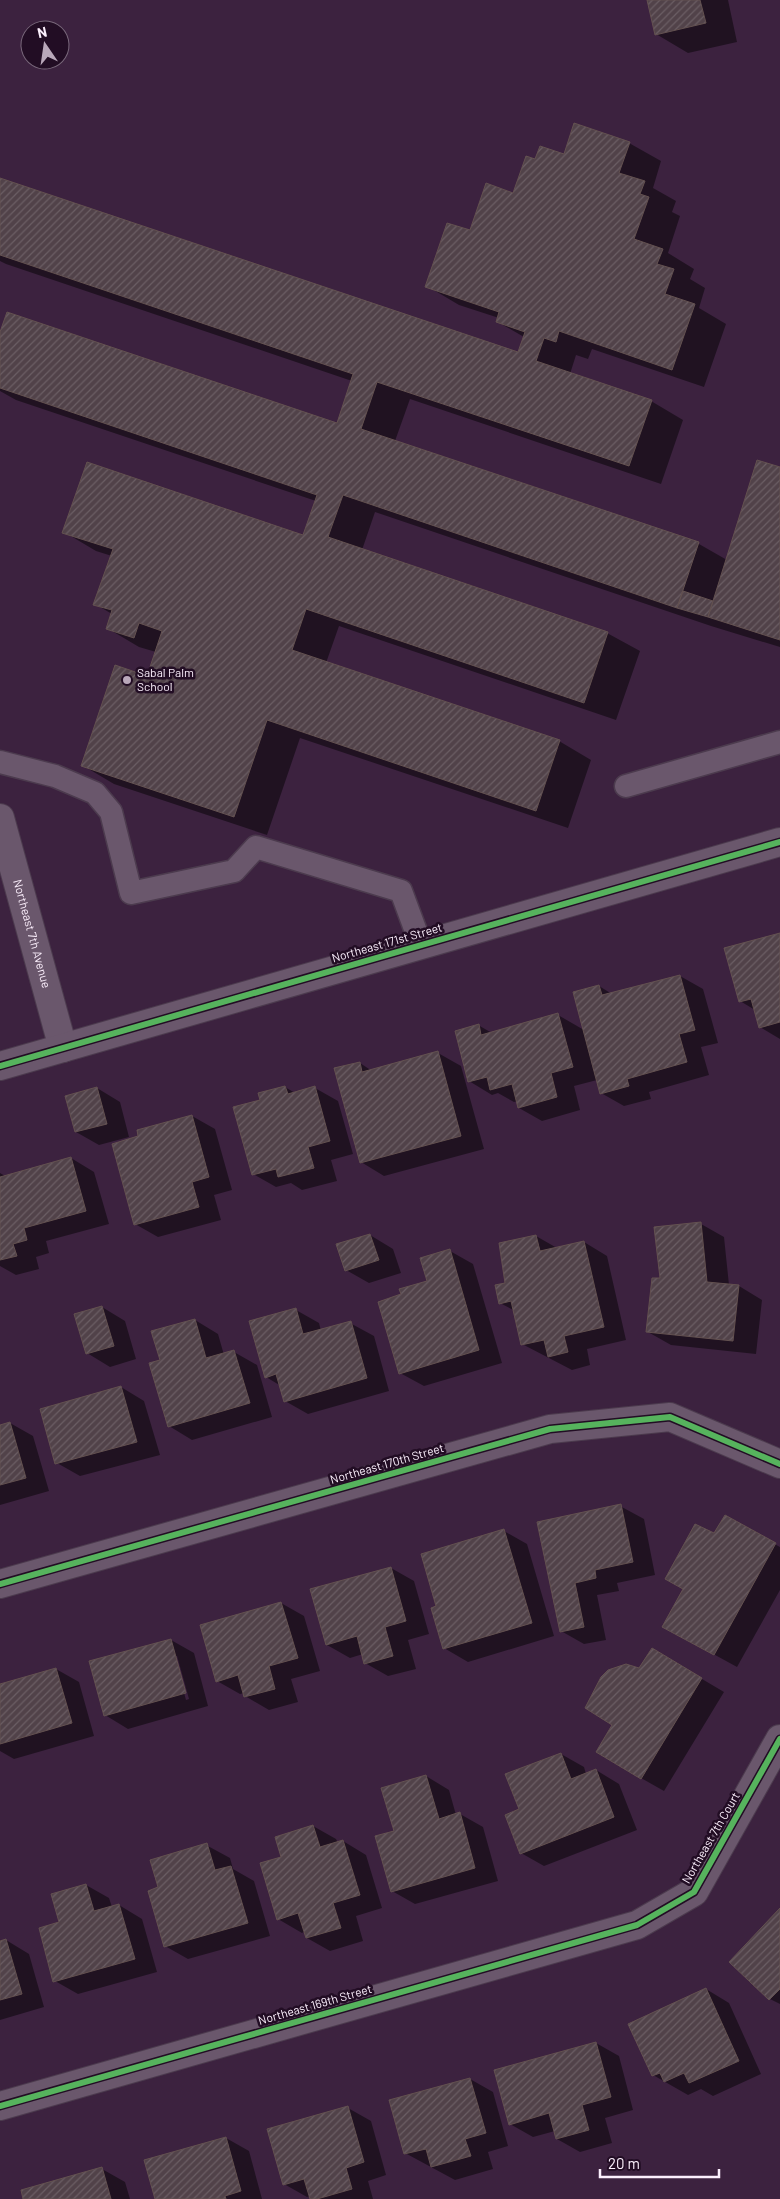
<svg xmlns="http://www.w3.org/2000/svg" width="780" height="2199" font-family="Barlow,sans-serif">
<style>
.shadow{fill:#0007;fill-rule:evenodd}
.building{fill:url(#building-hatch);stroke:#635150}
.lines{fill:none;stroke-linecap:round;stroke-linejoin:round}
.lane-casing{stroke:#4c3b4e;stroke-width:25}
.street-casing{stroke:#4c3b4e;stroke-width:30}
.lane{stroke:#6a576c;stroke-width:22}
.street{stroke:#6a576c;stroke-width:28}
.cycleway-casing{stroke:#220d24;stroke-width:9}
.cycleway{stroke:#56b35d;stroke-width:6}
.poi-dot{fill:#b9a8ba;stroke:#220d24;stroke-width:2}
.labels{text-anchor:middle;stroke-width:5;stroke-linejoin:round;paint-order:stroke}
.poi-label{font-size:12px;fill:#fcf0fd;stroke:#220d24;text-anchor:start}
.street-label{font-size:12px;fill:#fcf0fd;stroke:#220d24}
</style>
<defs>
<pattern id="building-hatch" width="6" height="6" patternUnits="userSpaceOnUse" patternTransform="scale(1.25)"><rect width="6" height="6" fill="#514249"/><path d="M-1 1l2-2M0 6l6-6M5 7l2-2" fill="none" stroke="#6b5e64"/></pattern>
</defs>
<rect width="100%" height="100%" fill="#3c223f"/>
<!-- shadow -->
<path class="shadow" d="M648,0H728L737,42L688,53L656,34Z
M629,143L661,161L653,188L676,201L672,212L680,216L668,253L694,269L690,279L705,288L699,308L726,324L704,387L592,349L588,359L576,355L570,374L651,401L683,420L661,484L410,399L395,441L699,544L727,560L780,468V647L711,626L375,512L362,550L607,633L640,651L616,720L339,626L326,663L559,741L591,760L568,828L300,738L267,835L114,784L82,765L147,678L156,652L139,647L107,628L112,614L95,604L112,556L96,551L64,532L304,537L316,501L16,400L0,391V336L338,424L352,381L6,264L0,261V179L518,353L524,337L498,322L499,318L459,305L427,286L471,232L514,194L536,160Z
M780,935V1039L760,1027L755,1010L740,1001Z
M680,976L703,989L718,1043L701,1047L709,1075L649,1092L651,1099L624,1106L601,1093L597,1080L574,1086L580,1110L542,1121L519,1108L518,1101L514,1102L498,1093L492,1095L469,1081L478,1025L492,1033L558,1015L584,1030L599,986L612,994Z
M438,1053L461,1066L484,1149L384,1176L361,1162L360,1063L372,1071Z
M285,1087L295,1093L315,1088L338,1101L353,1154L331,1160L337,1181L302,1190L291,1183L276,1187L253,1174L261,1101Z
M97,1088L120,1102L129,1137L99,1145L76,1132Z
M192,1116L215,1129L232,1190L214,1195L221,1220L158,1237L135,1224L139,1137Z
M71,1158L94,1172L109,1224L46,1241L49,1253L36,1257L39,1269L16,1275L0,1266V1173L5,1176Z
M701,1224L724,1237L729,1285L739,1286L762,1300L756,1354L671,1345L648,1332L662,1280Z
M370,1235L393,1249L401,1273L369,1283L346,1270Z
M536,1236L557,1248L584,1242L607,1256L626,1340L587,1349L590,1365L572,1370L522,1344L515,1311L500,1303L507,1284Z
M450,1251L473,1264L502,1363L424,1386L400,1373L403,1295L428,1282Z
M102,1307L125,1321L136,1359L110,1367L87,1353Z
M296,1310L319,1323L321,1331L350,1323L374,1336L389,1391L308,1414L285,1401L281,1386L266,1377Z
M195,1320L218,1334L224,1355L234,1352L257,1365L272,1417L192,1440L169,1426L161,1361Z
M121,1387L144,1401L160,1455L80,1476L57,1463Z
M10,1423L33,1436L49,1491L0,1505V1426Z
M620,1506L644,1519L655,1575L617,1583L619,1591L597,1595L606,1640L584,1644L561,1631L539,1523Z
M725,1517L780,1547V1590L737,1667L686,1639L715,1535Z
M504,1531L527,1544L554,1636L468,1662L444,1648L438,1606Z
M391,1568L414,1581L429,1634L408,1640L416,1669L388,1676L365,1663L363,1654L350,1658L327,1645Z
M281,1603L304,1616L320,1671L291,1679L298,1702L269,1710L245,1696L244,1693L240,1694L217,1681L201,1626Z
M171,1640L194,1653L208,1706L128,1729L105,1715ZM174,1656H177L189,1699L186,1700Z
M653,1650L724,1692L664,1791L641,1778L614,1724L640,1669Z
M56,1669L79,1682L94,1736L14,1759L0,1751V1685Z
M561,1754L584,1767L586,1774L596,1770L619,1784L637,1830L544,1866L521,1853Z
M426,1776L449,1790L456,1815L460,1814L483,1827L498,1881L415,1904L392,1891L395,1832Z
M313,1826L336,1839L338,1843L343,1841L366,1855L382,1908L356,1916L363,1941L330,1951L307,1938L305,1931L302,1933L278,1919L283,1858Z
M206,1845L230,1858L233,1869L254,1881L270,1936L188,1959L165,1946L160,1888Z
M86,1885L109,1898L112,1907L119,1905L142,1919L157,1972L78,1994L55,1981L61,1923Z
M780,1910V2004L770,1999Z
M0,1939L1,1942L6,1940L29,1954L44,2007L0,2020Z
M706,1989L729,2003L761,2074L713,2096L701,2089L688,2095L653,2075Z
M596,2043L619,2056L633,2110L605,2118L612,2143L580,2152L557,2139L555,2131L533,2137L510,2124Z
M470,2079L493,2092L508,2146L488,2152L493,2169L455,2180L405,2153Z
M348,2108L371,2121L386,2175L368,2181L373,2199H311V2196L307,2197L284,2184Z
M226,2138L249,2151L262,2199H156Z
M102,2169L125,2182L130,2199H25Z"/>
<!-- building -->
<path class="building" d="M647,0H700L706,23L655,35Z
M574,123L630,142L619,173L645,181L640,194L649,197L634,239L663,249L657,264L674,269L665,294L695,304L672,370L559,331L556,342L544,338L536,361L652,400L629,466L377,382L361,429L699,542L677,608L343,495L328,537L608,632L584,703L306,609L292,650L560,740L536,811L267,720L234,817L81,766L115,665L147,676L162,631L139,623L134,638L106,629L112,610L93,605L113,549L62,533L87,462L303,535L317,495L0,388V332L7,312L337,423L353,374L0,255V178L518,352L525,332L496,322L499,312L425,287L447,223L470,230L486,183L513,193L526,156L535,159L540,146L564,154Z
M757,460L780,467V640L708,617Z
M683,591L713,601L708,617L677,608Z
M780,933V1022L759,1028L751,999L739,1002L724,948Z
M680,975L695,1030L679,1034L687,1062L627,1079L629,1086L600,1094L573,992L599,985L602,995Z
M558,1013L573,1067L551,1073L557,1097L518,1108L512,1084L490,1090L487,1077L468,1082L455,1031L479,1024L481,1035Z
M438,1051L461,1136L360,1163L334,1068L360,1062L362,1072Z
M285,1086L288,1094L315,1086L330,1141L308,1147L314,1168L278,1177L276,1169L252,1175L233,1107L260,1100L258,1093Z
M97,1087L107,1124L75,1132L65,1096Z
M192,1115L209,1177L192,1182L199,1207L134,1225L112,1144L138,1136L137,1130Z
M71,1157L86,1211L24,1228L27,1240L13,1244L17,1256L0,1260V1177Z
M701,1222L707,1282L739,1285L733,1341L646,1332L652,1278H660L654,1227Z
M370,1234L379,1260L345,1271L336,1244Z
M536,1235L540,1251L584,1241L604,1327L564,1336L568,1352L548,1357L544,1340L521,1345L511,1301L499,1304L495,1285L505,1283L499,1243Z
M450,1249L479,1350L399,1374L378,1302L401,1294L399,1289L427,1281L420,1258Z
M102,1306L114,1346L86,1354L74,1314Z
M296,1308L303,1334L351,1321L367,1378L284,1402L276,1374L265,1378L249,1321Z
M195,1319L206,1358L234,1350L250,1403L168,1427L149,1363L160,1360L151,1331Z
M121,1386L137,1442L55,1464L40,1409Z
M10,1422L26,1478L0,1485V1425Z
M621,1504L633,1562L595,1570L596,1578L575,1583L584,1627L560,1632L537,1522Z
M725,1515L776,1543L714,1655L662,1627L683,1589L665,1579L695,1524L714,1533Z
M504,1529L532,1623L443,1649L431,1608L436,1606L421,1554Z
M391,1567L406,1621L385,1627L393,1656L364,1664L357,1636L326,1645L310,1589Z
M281,1602L298,1658L269,1666L275,1689L244,1697L238,1675L216,1682L200,1625Z
M171,1639L186,1693L104,1716L89,1661Z
M652,1648L702,1678L641,1779L596,1752L612,1725L585,1708L601,1677L608,1670L626,1664L639,1668Z
M56,1668L72,1723L0,1744V1684Z
M561,1753L571,1779L596,1769L614,1817L520,1854L505,1815L519,1809L505,1774Z
M426,1775L439,1819L460,1812L475,1868L391,1892L375,1836L394,1831L381,1788Z
M313,1825L320,1847L343,1840L360,1895L333,1903L341,1928L306,1938L298,1913L277,1920L260,1863L281,1857L275,1837Z
M207,1843L215,1870L231,1866L248,1923L164,1947L148,1891L158,1887L150,1860Z
M86,1884L94,1911L119,1904L135,1959L53,1982L39,1928L59,1922L51,1894Z
M780,1908V1989L769,2000L729,1962Z
M6,1939L22,1994L0,2000V1941Z
M706,1988L739,2061L689,2083L684,2073L664,2082L660,2073L652,2076L628,2024Z
M596,2042L611,2097L582,2105L589,2130L556,2139L549,2113L509,2125L494,2070Z
M470,2078L486,2133L465,2139L471,2156L431,2167L426,2149L404,2154L389,2100Z
M348,2106L364,2162L346,2168L352,2189L317,2199H310L304,2179L283,2185L267,2129Z
M226,2137L241,2191L225,2196L226,2199H155L144,2160Z
M102,2167L111,2199H23L21,2190Z"/>
<g class="lines">
<defs>
<path id="lane" d="M0,762L55,776L95,793L111,812L131,893L234,871L256,847L401,891L421,945
M626,786L780,742"/>
<g id="street">
<path id="s1" d="M0,818L63,1048"/>
<path d="M0,1066L780,842"/>
<path d="M0,1584L550,1429L670,1417L780,1464"/>
<path d="M0,2106L637,1925L694,1892L780,1739"/>
</g>
</defs>
<!-- lane casing -->
<use href="#lane" class="lane-casing"/>
<!-- street casing -->
<use href="#street" class="street-casing"/>
<!-- lane -->
<use href="#lane" class="lane"/>
<!-- street -->
<use href="#street" class="street"/>
<defs>
<path id="cycleway" d="M0,1066L780,842
M0,1584L550,1429L670,1417L780,1464
M0,2106L637,1925L694,1892L780,1739"/>
</defs>
<!-- cycleway casing -->
<use href="#cycleway" class="cycleway-casing"/>
<!-- cycleway -->
<use href="#cycleway" class="cycleway"/>
</g>
<!-- markers -->
<circle class="poi-dot" cx="127" cy="680" r="5"/>
<g class="labels">
<!-- poi labels -->
<g class="poi-label">
<text x="137" y="677">Sabal Palm<tspan x="137" dy="14">School</tspan></text>
</g>
<!-- street labels -->
<g class="street-label">
<text dy="4" stroke="none"><textPath href="#s1" startOffset="120">Northeast 7th Avenue</textPath></text>
<text transform="translate(387 943) rotate(-16)" y="4">Northeast 171st Street</text>
<text transform="translate(387 1464) rotate(-16)" y="4">Northeast 170th Street</text>
<text transform="translate(711 1838) rotate(-60)" y="4">Northeast 7th Court</text>
<text transform="translate(315 2005) rotate(-16)" y="4">Northeast 169th Street</text>
</g>
</g>
<!-- north arrow -->
<g transform="translate(45 45) rotate(347)"><circle r="24" fill="#220d24" stroke="#79687b"/>
<path d="M0-4L9 19L0 12L-9 19Z" fill="#b9a8ba"/>
<text y="-8" font-size="14" font-weight="bold" text-anchor="middle" fill="#fcf0fd">N</text>
</g>
<!-- scale -->
<path d="M600 2169v8h119v-8" fill="none" stroke="#fcf0fd" stroke-width="2.5"/>
<text x="608" y="2169" font-size="15" fill="#fcf0fd" stroke="#220d24" stroke-width="4" paint-order="stroke">20 m</text>
</svg>
